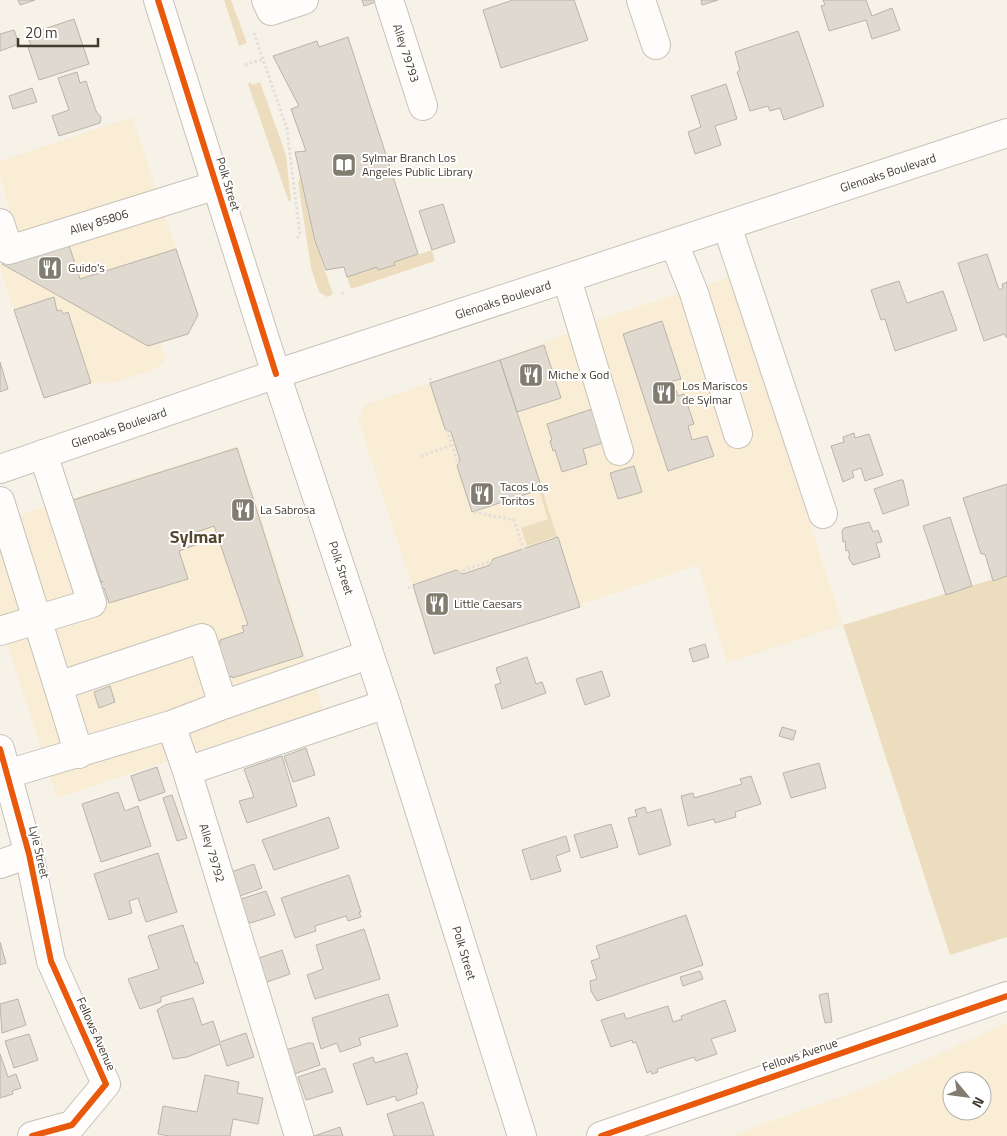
<svg xmlns="http://www.w3.org/2000/svg" width="1007" height="1136" font-family="'Titillium Web',sans-serif">
<style>
.built{fill:#faedd5;fill-rule:evenodd}
.green{fill:#edddbf}
.building{fill:#dfd9cf;stroke:#b9b4aa}
.lines{fill:none;stroke-linecap:round;stroke-linejoin:round}
.minor-casing{stroke:#c7c2b8;stroke-width:30}
.major-casing{stroke:#c7c2b8;stroke-width:30}
.path{stroke:#e1dedb;stroke-width:3;stroke-dasharray:2.5 2.5;stroke-linecap:butt}
.minor{stroke:#fefdfc;stroke-width:28}
.major{stroke:#fefdfc;stroke-width:28}
.cycleway-casing{stroke:#fff;stroke-width:9}
.cycleway{stroke:#e8590c;stroke-width:6}
.labels{text-anchor:middle;stroke-width:4;stroke-linejoin:round;paint-order:stroke}
.street-label{font-size:12px;fill:#423c30;stroke:#fff}
.poi-label{font-size:12px;fill:#423c30;stroke:#fff;text-anchor:start}
.district-label{font-size:18px;font-weight:bold;fill:#55482f;stroke:#fff}
</style>
<rect width="100%" height="100%" fill="#f7f2e8"/>
<!-- built -->
<path class="built" d="M132,117L198,315L188,334L160,343L166,359L155,369L115,383H91L44,398L0,268V264L21,257L0,175V161Z
M730,277L843,625L727,663L698,565L434,654L358,419L366,404L500,360L616,314Z
M238,446L323,709L57,798L0,622V521Z
M1007,1022V1136H730L875,1084ZM952,1081H982V1111H952Z"/>
<!-- green -->
<path class="green" d="M224,0H231L247,43L239,46Z
M251,82L252,85L260,82L286,155L291,201L289,202L248,84Z
M301,177L315,241L333,294L327,297L319,292L311,268L298,182Z
M432,250L435,261L351,289L347,277Z
M542,489L559,543H556L554,537L527,546L521,528L548,519L539,490Z
M1007,575V937L950,955L843,625Z"/>
<!-- building -->
<path class="building" d="M18,0H35L20,5Z
M362,0H375L376,2L364,6Z
M513,0H574L588,40L501,68L483,10Z
M701,0H718L702,5Z
M823,0H866L872,16L892,8L900,30L872,39L866,20L829,31L821,6L825,5Z
M74,19L89,64L39,80L28,47L31,46L29,40L43,35L41,30Z
M14,30L19,44L0,51V34Z
M798,31L824,106L784,120L780,108L770,111L768,106L750,111L737,72L740,70L735,52Z
M348,37L418,254L394,262L395,265L378,270L377,267L347,277L344,267L326,270L315,241L295,152L306,151L291,109L299,106L273,56L317,41L319,47Z
M77,72L80,83L86,81L96,111L101,117L100,123L59,136L52,116L69,110L58,78Z
M726,84L737,119L715,126L721,145L695,154L688,132L701,127L691,96Z
M32,88L37,102L13,109L9,96Z
M443,204L455,242L432,250L419,211Z
M68,242L80,279L176,249L198,315L188,334L148,346L2,264Z
M987,254L999,290L1003,288L1002,284L1007,282V338L1004,334L984,341L958,263Z
M899,281L907,303L943,291L957,330L895,351L885,319L881,320L871,290Z
M54,297L57,311L61,310L63,314L68,312L91,383L44,398L14,310Z
M662,321L681,379L673,381L678,396L684,394L694,424L688,426L692,440L707,436L714,456L668,471L623,334Z
M544,345L561,398L517,412L500,360Z
M500,360L542,489L472,512L457,466L460,460L451,432L445,429L430,383Z
M0,362L8,389L0,392Z
M592,409L603,443L583,449L587,464L562,472L555,450L553,451L550,441L552,440L547,424Z
M854,433L855,438L869,434L883,475L865,481L861,468L852,471L854,477L843,482L831,446L844,442L843,437Z
M237,448L303,656L232,678V676L227,678L216,645L220,643V640L244,632L242,626L248,625L214,526L194,533L198,544L179,551L188,579L109,603L104,588L100,589L99,585L103,581L101,582L73,500Z
M634,466L642,492L618,499L610,473Z
M900,480H903L909,505L883,514L874,489Z
M1007,484V576L993,581L985,554H981L963,498Z
M950,517L972,586L946,595L923,526Z
M869,522L873,532L878,530L882,542L876,543L880,557L853,565L848,557L850,556L848,550L846,551L845,541L843,542L842,531L844,528Z
M558,537L580,607L434,654L413,585L456,570L463,574L490,565L493,559Z
M705,644L709,657L693,662L689,649Z
M527,657L536,684L542,682L546,693L502,709L495,685L501,683L496,668Z
M602,671L610,696L585,705L576,679Z
M110,686L115,702L99,708L94,692Z
M782,727L796,731L793,740L779,736Z
M306,748L315,775L293,782L284,756Z
M282,756L297,806L247,823L239,801L254,797L244,769Z
M819,763L826,788L791,798L783,773Z
M157,767L165,792L139,801L131,776Z
M751,776L761,804L735,812L736,817L715,823L714,819L688,826L681,796L693,793L694,798L742,784L740,779Z
M118,792L125,811L138,806L151,846L101,862L82,804Z
M172,795L187,838L177,841L163,798Z
M645,807L647,813L661,809L671,845L639,855L628,818L637,816L635,810Z
M329,817L339,848L274,870L262,840Z
M611,824L618,847L581,858L574,835Z
M566,836L570,851L556,856L561,871L531,880L522,850Z
M158,853L177,912L146,922L138,898L129,901L132,913L109,920L94,874Z
M254,864L262,888L237,897L228,873Z
M349,875L361,912H359L361,917L348,921L346,916L315,926L316,931L295,938L281,898Z
M266,891L275,915L251,923L247,921L241,899Z
M686,915L703,965L597,1001L591,991L590,981L597,979L591,961L600,958L596,946Z
M183,925L195,963L197,962L204,983L161,997V1002L140,1009L128,979L159,969L148,936Z
M364,929L380,979L315,999L307,975L323,969L316,945Z
M0,942L6,963L0,965Z
M282,950L290,974L264,983L256,959Z
M700,971L703,979L683,986L680,977Z
M828,993L832,1022L825,1023L819,995Z
M388,994L398,1026L359,1038L361,1045L340,1052L337,1043L321,1049L312,1018Z
M193,998L202,1025L213,1021L220,1042L246,1033L254,1057L227,1066L220,1044L187,1057L173,1059L157,1010L165,1005Z
M18,999L26,1025L2,1033L0,1004Z
M725,1000L736,1031L711,1039L717,1054L696,1061L694,1057L657,1069L658,1072L652,1074L651,1071L647,1073L636,1042L633,1043L632,1040L611,1047L601,1020L624,1013L626,1019L668,1006L673,1022L682,1019L681,1016Z
M29,1034L38,1060L14,1068L5,1041Z
M308,1043H313L320,1065L294,1074L286,1050Z
M407,1053L418,1088L416,1089L417,1094L397,1101L395,1096L367,1105L353,1064L373,1057L375,1063Z
M0,1054L8,1077L16,1074L21,1088L12,1091L13,1094L0,1098Z
M325,1068L333,1092L306,1100L298,1077Z
M205,1075L239,1082L237,1093L263,1098L258,1124L233,1119L230,1136H169L158,1134L163,1106L197,1112Z
M423,1102L434,1136H394L387,1114Z
M340,1127L343,1136H314Z"/>
<g class="lines">
<defs>
<path id="minor" d="M266,0L271,11L304,0
M389,0L423,106
M641,0L656,45
M0,223L9,250L217,185
M727,226L823,514
M674,243L694,293L738,434
M567,279L619,451
M0,501L58,686L202,638L223,705L368,655
M0,631L92,603L43,454
M58,686L79,754
M171,725L187,771
M0,749L29,854L51,961L106,1084L72,1125L32,1136
M7,774L171,725L223,705
M0,864L29,854
M299,1136L187,771L386,704
M601,1136L1007,996"/>
<path id="major" d="M158,0L276,374L386,704L522,1136
M0,469L276,374L1007,133"/>
</defs>
<!-- minor casing -->
<use href="#minor" class="minor-casing"/>
<!-- major casing -->
<use href="#major" class="major-casing"/>
<!-- path -->
<path class="path" d="M254,33L287,129L300,235L296,240
M245,65L263,59
M342,292L343,295
M430,378L431,382
M447,430L458,464
M421,456L452,445
M474,512L514,520L524,550
M458,572L492,561
M408,588L413,586"/>
<!-- minor -->
<use href="#minor" class="minor"/>
<!-- major -->
<use href="#major" class="major"/>
<defs>
<path id="cycleway" d="M158,0L276,374
M0,749L29,854L51,961L106,1084L72,1125L32,1136
M601,1136L1007,996"/>
</defs>
<!-- cycleway casing -->
<use href="#cycleway" class="cycleway-casing"/>
<!-- cycleway -->
<use href="#cycleway" class="cycleway"/>
</g>
<!-- icons -->
<defs>
<symbol id="library-square" viewBox="-11 -11 22 22"><rect x="-9" y="-9" width="18" height="18" rx="4" fill="#817c70" stroke="#fff"/><path d="M-6-4Q-3-5.5-.7-3.5V5Q-3 3-6 4ZM6-4Q3-5.5 .7-3.5V5Q3 3 6 4Z" fill="#fff"/></symbol>
<symbol id="restaurant-square" viewBox="-11 -11 22 22"><rect x="-9" y="-9" width="18" height="18" rx="4" fill="#817c70" stroke="#fff"/><path d="M-5-6h1v4h1v-4h1v4h1v-4h1v5L-1.5 .5V6h-2V.5L-5-1ZM5-6V6H3V1.5H1.5Q1.5-4 5-6Z" fill="#fff"/></symbol>
</defs>
<g fill-rule="evenodd">
<use href="#library-square" x="330" y="151" width="28" height="28"/>
<use href="#restaurant-square" x="36" y="254" width="28" height="28"/>
<use href="#restaurant-square" x="517" y="361" width="28" height="28"/>
<use href="#restaurant-square" x="650" y="379" width="28" height="28"/>
<use href="#restaurant-square" x="468" y="480" width="28" height="28"/>
<use href="#restaurant-square" x="229" y="496" width="28" height="28"/>
<use href="#restaurant-square" x="423" y="590" width="28" height="28"/>
</g>
<g class="labels">
<!-- street labels -->
<g class="street-label">
<text transform="translate(406 53) rotate(72)" y="4">Alley 79793</text>
<text transform="translate(888 173) rotate(-18)" y="4">Glenoaks Boulevard</text>
<text transform="translate(228 184) rotate(73)" y="4">Polk Street</text>
<text transform="translate(99 222) rotate(-17)" y="4">Alley 85806</text>
<text transform="translate(503 300) rotate(-18)" y="4">Glenoaks Boulevard</text>
<text transform="translate(119 428) rotate(-19)" y="4">Glenoaks Boulevard</text>
<text transform="translate(341 568) rotate(72)" y="4">Polk Street</text>
<text transform="translate(39 852) rotate(77)" y="4">Lyle Street</text>
<text transform="translate(212 853) rotate(73)" y="4">Alley 79792</text>
<text transform="translate(464 953) rotate(73)" y="4">Polk Street</text>
<text transform="translate(96 1034) rotate(66)" y="4">Fellows Avenue</text>
<text transform="translate(800 1055) rotate(-19)" y="4">Fellows Avenue</text>
</g>
<!-- poi labels -->
<g class="poi-label">
<text x="362" y="162">Sylmar Branch Los<tspan x="362" dy="14">Angeles Public Library</tspan></text>
<text x="68" y="272">Guido's</text>
<text x="548" y="379">Miche x God</text>
<text x="682" y="390">Los Mariscos<tspan x="682" dy="14">de Sylmar</tspan></text>
<text x="500" y="491">Tacos Los<tspan x="500" dy="14">Toritos</tspan></text>
<text x="260" y="514">La Sabrosa</text>
<text x="454" y="608">Little Caesars</text>
</g>
<!-- district labels -->
<g class="district-label">
<text x="197" y="543">Sylmar</text>
</g>
</g>
<!-- north arrow -->
<g transform="translate(967 1096) rotate(119)"><circle r="24" fill="#ffffff" stroke="#b3b1ac"/>
<path d="M0-4L9 19L0 12L-9 19Z" fill="#817c70"/>
<text y="-8" font-size="14" font-weight="bold" text-anchor="middle" fill="#423c30">N</text>
</g>
<!-- scale -->
<path d="M18 38v8h80v-8" fill="none" stroke="#423c30" stroke-width="2.5"/>
<text x="25" y="38" font-size="15" fill="#423c30" stroke="#ffffff" stroke-width="4" paint-order="stroke">20 m</text>
</svg>
